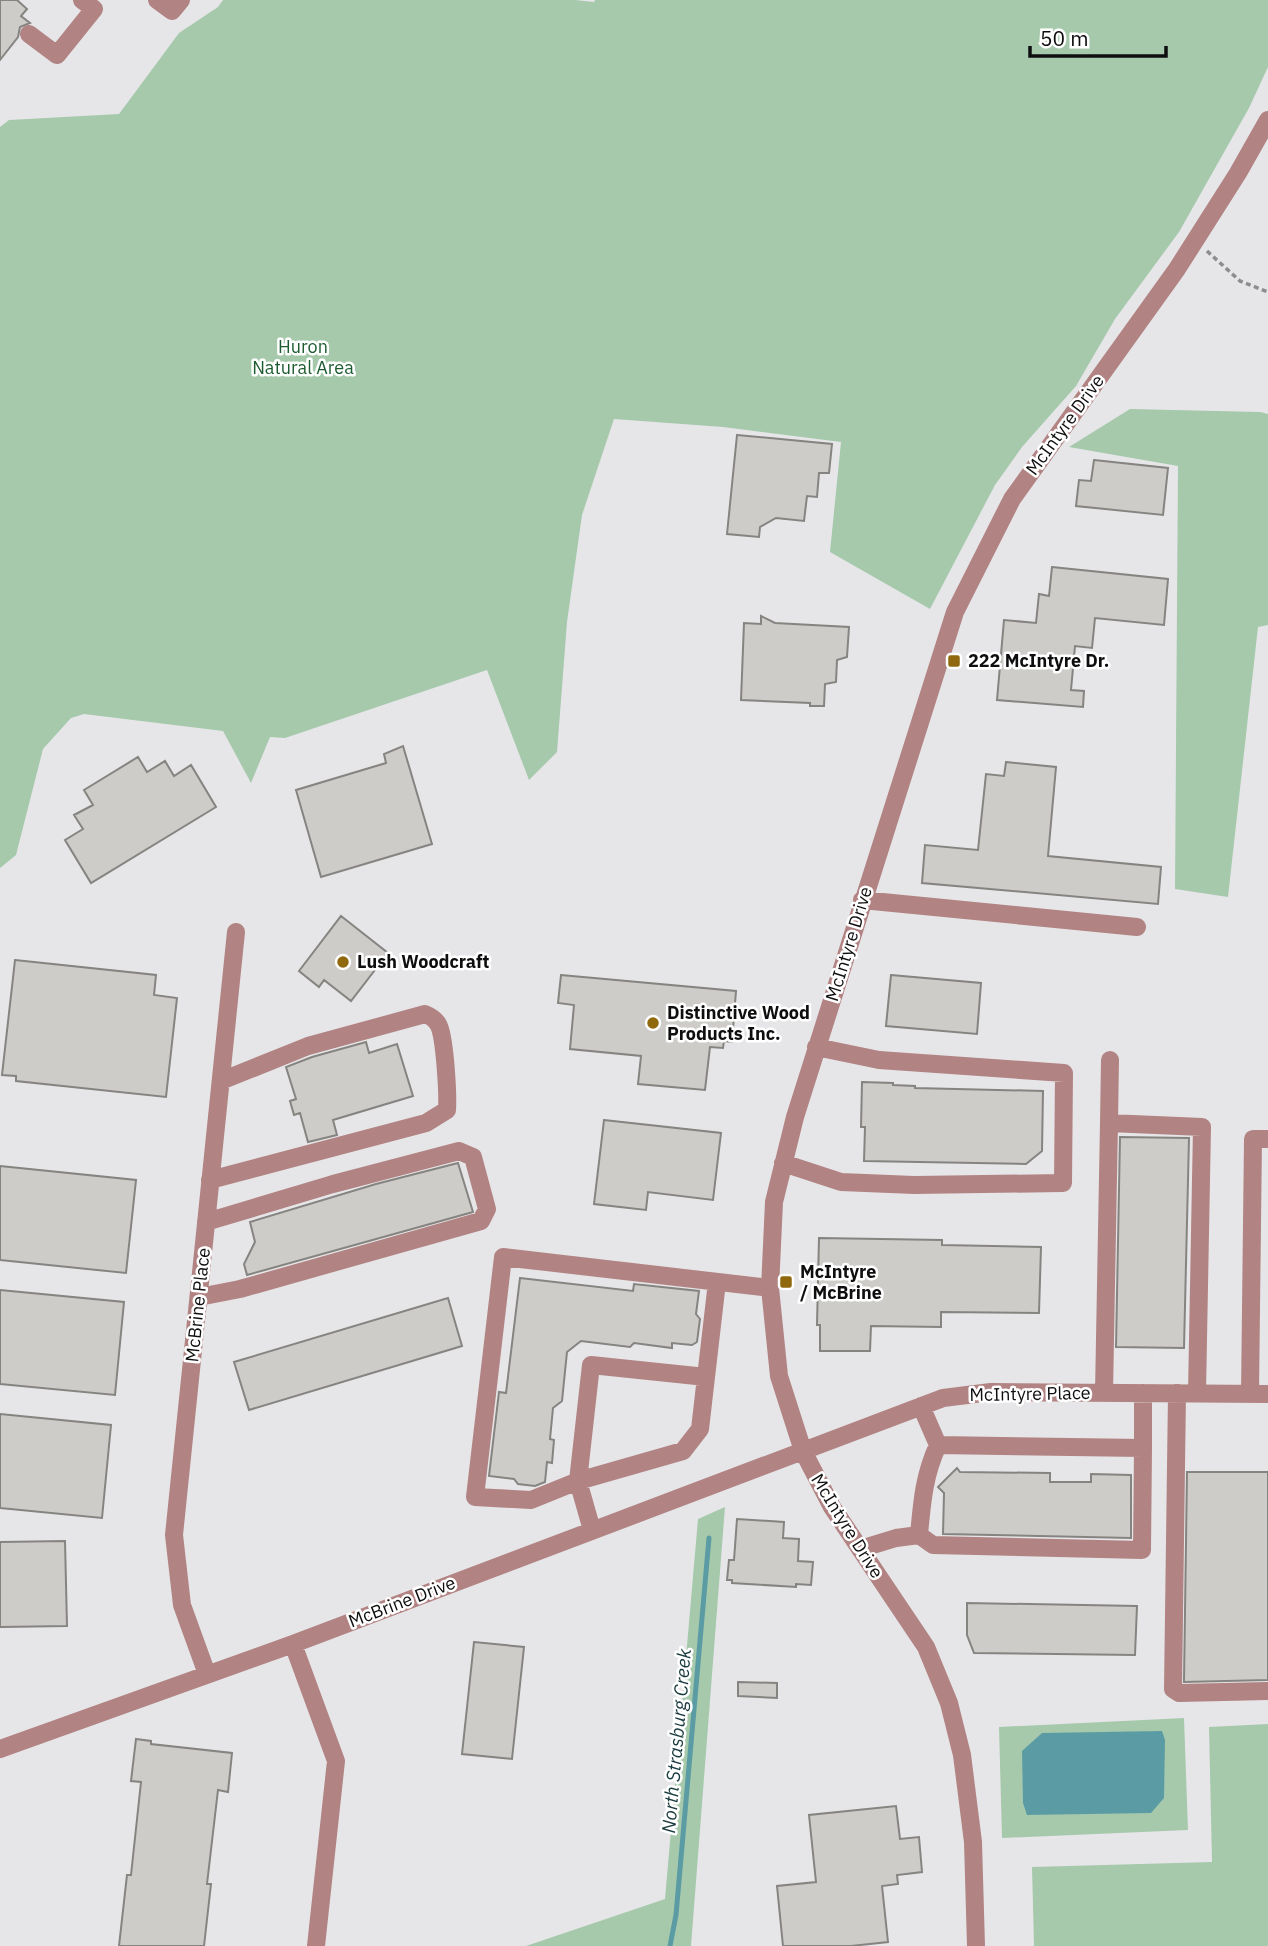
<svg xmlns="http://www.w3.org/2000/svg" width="1268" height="1946" font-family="'IBM Plex Sans',sans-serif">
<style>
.green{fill:#a6c9ac}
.water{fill:#5b9ca4}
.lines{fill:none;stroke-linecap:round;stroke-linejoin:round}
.stream{stroke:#5b9ca4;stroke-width:5}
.building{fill:#ceccc9;stroke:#868481;stroke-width:2}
.path{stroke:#8d8d90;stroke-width:3.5;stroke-dasharray:5 3.5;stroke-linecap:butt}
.minor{stroke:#b28383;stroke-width:18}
.poi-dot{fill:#90690f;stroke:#fff;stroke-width:2.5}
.labels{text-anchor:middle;stroke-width:5;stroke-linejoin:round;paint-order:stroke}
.park-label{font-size:18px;fill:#1c5c30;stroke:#fff}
.street-label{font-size:18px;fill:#0e0e0f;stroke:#fff}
.poi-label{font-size:18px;font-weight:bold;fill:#0e0e0f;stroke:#fff;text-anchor:start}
.water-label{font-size:19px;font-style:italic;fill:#1a3b3e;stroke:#fff}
</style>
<rect width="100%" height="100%" fill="#e6e6e9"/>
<!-- green -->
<path class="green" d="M223,0H575L594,2L595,0H1268V67L1249,108L1179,232L1115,319L1076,386L1022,447L995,485L930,609L830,552L841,442L723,427L614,419L582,515L567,622L557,752L529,780L487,670L285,738L270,737L251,783L223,731L84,714L71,718L43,749L16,855L0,868V127L9,120L119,114L179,33L218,7Z
M1130,409L1260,412L1268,414V625L1258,627L1228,897L1175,889L1178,466L1069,447Z
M725,1507L691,1946H526L665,1899L698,1519Z
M1184,1718L1188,1830L1002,1838L999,1727Z
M1268,1724V1946H1034L1032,1867L1212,1862L1209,1727Z"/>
<!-- water -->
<path class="water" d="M1162,1731L1165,1740L1164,1798L1151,1813L1027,1815L1023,1803L1022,1751L1042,1733Z"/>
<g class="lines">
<!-- stream -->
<path class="stream" d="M670,1946L676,1915L709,1538"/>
</g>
<!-- building -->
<path class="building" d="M0,0H17L27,9L21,16L30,23L20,27L18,37L0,60Z
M737,435L832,444L829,473H819L817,497L807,496L804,521L776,518L760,527L759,537L727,534Z
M1094,460L1168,468L1163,515L1076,506L1079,480L1091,481Z
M1052,567L1168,579L1164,625L1095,618L1092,648L1075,646L1071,690L1084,691L1083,707L997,700L1004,620L1036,623L1039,594L1049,596Z
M761,616L775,623L849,627L847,657L837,660L836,682L825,684L824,706H810V703L741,700L744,623L761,624Z
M403,746L432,844L321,877L296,790L386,763L384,754Z
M138,757L147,772L165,761L174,776L191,765L216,807L91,883L65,840L83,829L74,815L93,805L84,790Z
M1006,762L1056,767L1048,856L1161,867L1158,904L922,883L925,845L978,850L986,774L1004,776Z
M341,916L388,953L351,1001L324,980L319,987L299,971Z
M15,960L156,975L154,995L177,998L166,1097L16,1081V1076L2,1075Z
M561,975L736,991L732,1042L724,1041L723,1048L710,1047L705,1090L638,1084L641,1056L570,1049L574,1005L558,1003Z
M891,975L981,983L977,1034L886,1026Z
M366,1042L369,1053L397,1044L413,1096L333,1120L337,1135L308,1142L300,1113L294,1115L290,1101L296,1099L286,1067L312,1057Z
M862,1082L893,1083V1085L915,1086V1088L1043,1091L1042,1151L1026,1164L864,1161L865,1127H861Z
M604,1120L721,1133L713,1200L648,1192L646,1210L594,1204Z
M1120,1137L1189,1138L1184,1348L1116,1347Z
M458,1163L473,1212L247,1275L244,1264L255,1242L250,1222L376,1184Z
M0,1166L136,1180L126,1273L0,1260Z
M819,1238L942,1240V1245L1041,1247L1039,1313L941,1312V1327L871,1326L870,1351H820V1325H817Z
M520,1278L633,1291L634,1284L699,1291L696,1314L700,1319L697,1342L692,1345L672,1343V1348L634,1343L630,1347L581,1341L567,1352L562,1401L553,1408L550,1439L554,1440L552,1463L547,1462L545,1482L535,1486L518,1484L514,1479L489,1476L499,1392L506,1393Z
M0,1290L124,1302L115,1395L0,1384Z
M448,1298L462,1346L249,1410L234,1362Z
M0,1414L111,1425L102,1518L0,1508Z
M957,1468L960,1472L1050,1473V1482H1091V1474L1131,1475V1538L943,1534L944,1493L938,1487Z
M1187,1472H1268V1680L1184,1682Z
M737,1519L784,1522L783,1538L799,1539L798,1561L813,1562L811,1585L796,1584V1587L732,1583V1580H727L729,1560H734Z
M65,1541L67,1626L0,1627V1542Z
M967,1603L1137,1606L1135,1655L974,1653L967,1635Z
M474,1642L524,1647L512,1759L462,1754Z
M738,1682L777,1683V1698L738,1696Z
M136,1739L151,1741V1744L232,1753L228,1792L218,1790L207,1884H211L204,1946H119L127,1875H131L141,1782L131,1781Z
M896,1806L900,1839L919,1837L922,1872L897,1875L898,1884L882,1886L888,1942L851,1946H783L777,1886L816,1882L809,1815Z"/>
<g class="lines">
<!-- path -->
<path class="path" d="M1207,251L1240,281L1268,292"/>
<!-- minor -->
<path class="minor" d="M157,0L172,11L181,0
M29,34L57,55L94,9L82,0
M862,900L1137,927
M1109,1123L1110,1060
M783,1163L841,1182L914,1185L1063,1183L1064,1073L879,1060L816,1047
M210,1180L426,1123L447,1110C448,1095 445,1035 438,1024C435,1019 430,1016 425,1014L308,1046L221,1081
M717,1282L700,1429L683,1451L578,1481L531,1500L475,1497L503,1257L770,1288
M199,1297L240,1289L481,1221L487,1209L473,1157L459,1151L333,1184L206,1222
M1104,1393L1109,1123L1202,1127L1197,1393
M1177,1393L1173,1689L1179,1693L1268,1691
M1250,1394L1253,1139H1268
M921,1406L938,1445L1143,1448V1393
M938,1445C924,1475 922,1502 919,1535L933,1545L1142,1550L1143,1448
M592,1530L578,1481L591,1365L706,1377
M860,1549L896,1538L919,1535
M293,1644L336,1761L316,1946
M207,1674L182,1605L174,1535L236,932
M0,1749L293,1644L943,1398L991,1392L1268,1394
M976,1946L973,1842L962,1755L949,1703L926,1647L832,1507L803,1451L779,1376L770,1288L774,1202L795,1117L955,612L1012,499L1177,269L1238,173L1268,120"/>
</g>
<!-- markers -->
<g class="poi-dot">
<rect x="947" y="654" width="14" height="14" rx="3.5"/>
<circle cx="343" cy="962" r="7"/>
<circle cx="653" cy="1023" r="7"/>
<rect x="779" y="1275" width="14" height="14" rx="3.5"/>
</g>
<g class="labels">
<!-- park labels -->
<g class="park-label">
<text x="303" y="353">Huron<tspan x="303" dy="21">Natural Area</tspan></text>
</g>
<!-- street labels -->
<g class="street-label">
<text transform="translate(1065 425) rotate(-54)" y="6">McIntyre Drive</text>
<text transform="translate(849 944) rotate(-73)" y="6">McIntyre Drive</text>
<text transform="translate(198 1305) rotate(-84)" y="6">McBrine Place</text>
<text transform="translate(1030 1394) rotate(-1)" y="6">McIntyre Place</text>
<text transform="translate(847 1526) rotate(58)" y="6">McIntyre Drive</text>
<text transform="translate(402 1602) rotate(-21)" y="6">McBrine Drive</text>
</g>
<!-- poi labels -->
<g class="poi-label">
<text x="968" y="667">222 McIntyre Dr.</text>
<text x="357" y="968">Lush Woodcraft</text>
<text x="667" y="1019">Distinctive Wood<tspan x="667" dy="21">Products Inc.</tspan></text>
<text x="800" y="1278">McIntyre<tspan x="800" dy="21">/ McBrine</tspan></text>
</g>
<!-- water labels -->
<g class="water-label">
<text transform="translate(676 1741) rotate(-85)" y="7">North Strasburg Creek</text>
</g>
</g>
<!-- scale -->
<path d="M1030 46v10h136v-10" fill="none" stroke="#0e0e0f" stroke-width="3.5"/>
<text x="1040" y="46" font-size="21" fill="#0e0e0f" stroke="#ffffff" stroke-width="5" paint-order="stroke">50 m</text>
</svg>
